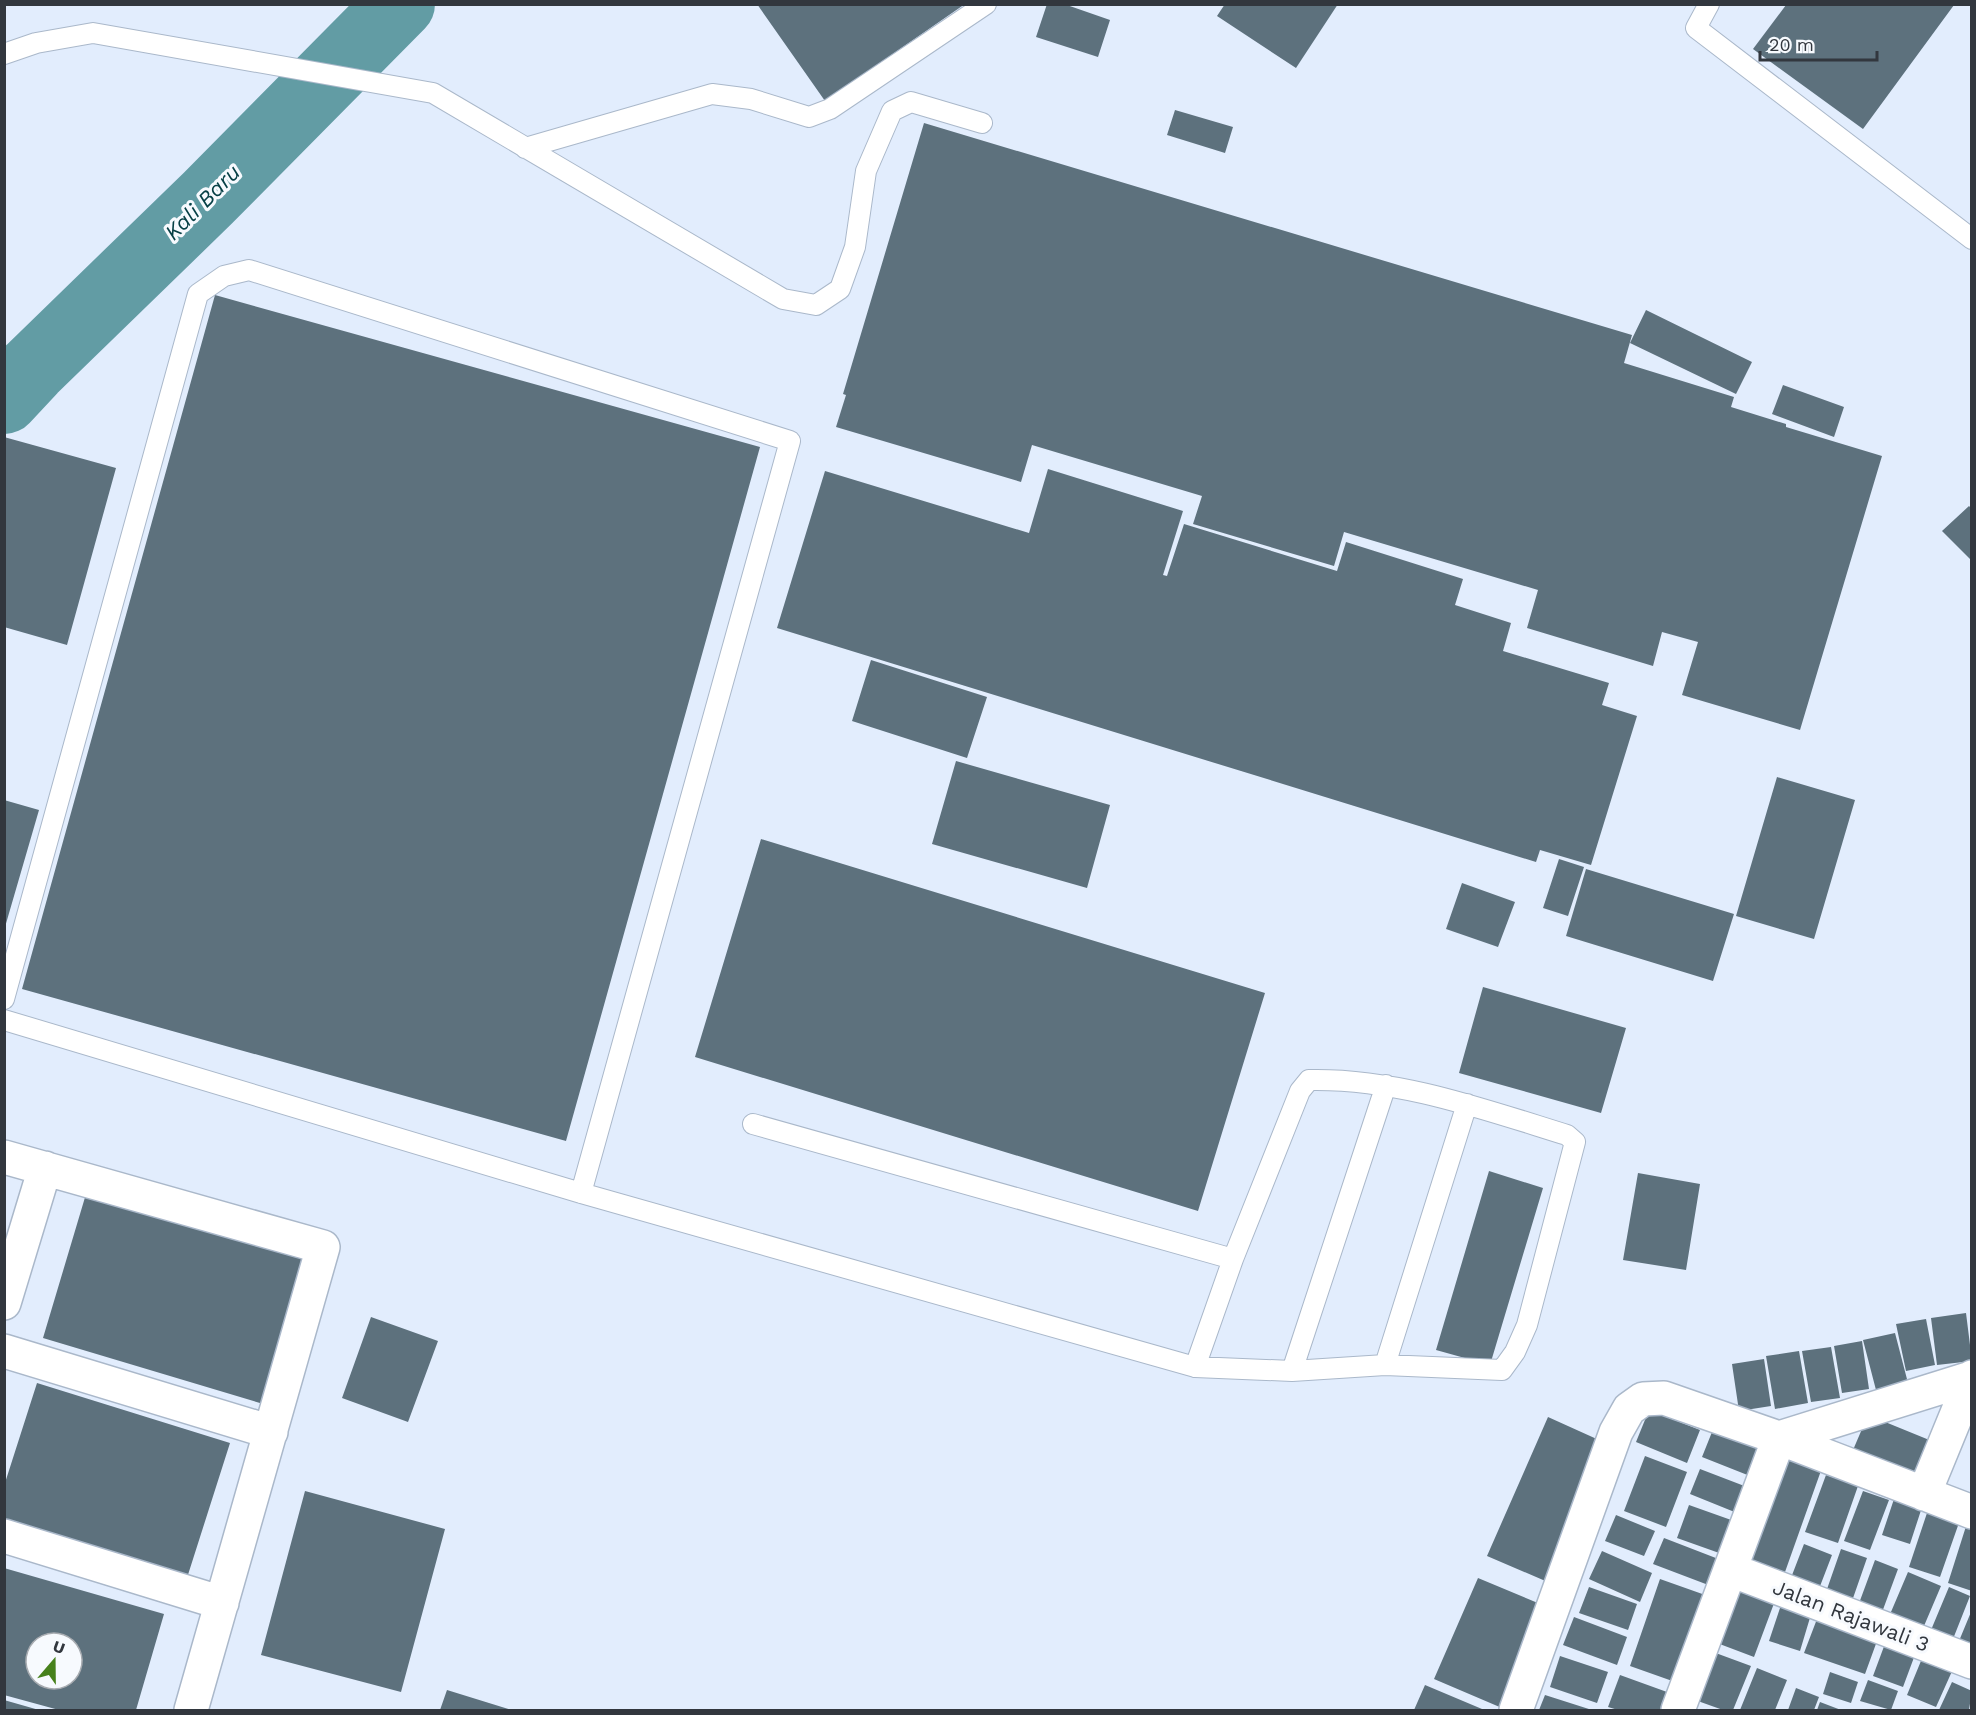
<svg xmlns="http://www.w3.org/2000/svg" width="1976" height="1715" font-family="'Work Sans',sans-serif">
<style>
.lines{fill:none;stroke-linecap:round;stroke-linejoin:round}
.river{stroke:#629ca4;stroke-width:70}
.building{fill:#5d717d;fill-rule:evenodd}
.lane-casing{stroke:#aab8ca;stroke-width:22}
.street-casing{stroke:#aab8ca;stroke-width:36}
.lane{stroke:#fff;stroke-width:20}
.street{stroke:#fff;stroke-width:33}
.labels{text-anchor:middle;stroke-width:6;stroke-linejoin:round;paint-order:stroke}
.street-label{font-size:21px;fill:#32373e;stroke:#f7fafe}
.water-label{font-size:22px;font-style:italic;fill:#074046;stroke:#f7fafe}
</style>
<rect width="100%" height="100%" fill="#e2edfd"/>
<g class="lines">
<!-- river -->
<path class="river" d="M4,399L32,369L208,198L400,4"/>
</g>
<!-- building -->
<path class="building" d="M757,4H965L825,101Z
M1047,4H1064L1110,20L1098,57L1036,37Z
M1225,4H1338L1296,68L1217,16Z
M1786,5H1954L1863,129L1753,49Z
M1175,110L1233,127L1225,153L1167,135Z
M924,123L1632,335L1624,363L1734,397L1731,407L1786,424V427L1882,456L1800,730L1682,695L1698,642L1662,632L1653,666L1527,628L1538,590L1344,532L1334,566L1193,524L1202,496L1032,445L1021,482L836,427L846,395L843,394Z
M215,295L760,447L566,1141L22,989Z
M1646,310L1752,362L1736,394L1630,343Z
M1783,385L1844,407L1834,437L1772,414Z
M4,437L116,468L67,645L4,627Z
M1048,469L1183,511L1163,575L1167,576L1184,524L1337,571L1346,542L1463,579L1455,605L1511,623L1503,651L1609,683L1602,705L1637,716L1591,865L1540,850L1536,862L777,628L825,471L1029,533Z
M1969,506L1972,509V561L1942,531Z
M871,660L987,697L967,758L852,721Z
M956,761L1110,805L1087,888L932,844Z
M1777,777L1855,800L1814,939L1736,916Z
M4,800L39,810L5,927H4Z
M761,839L1265,993L1198,1211L695,1057Z
M1559,859L1584,867L1568,916L1543,908Z
M1586,869L1734,914L1713,981L1566,936Z
M1462,883L1515,902L1498,947L1446,929Z
M1483,987L1626,1028L1601,1113L1459,1073Z
M1489,1171L1543,1188L1490,1365L1436,1350Z
M1638,1173L1700,1184L1686,1270L1623,1260Z
M86,1194L312,1261L270,1406L43,1338Z
M1966,1313L1972,1361L1937,1365L1931,1318Z
M371,1317L438,1341L408,1422L342,1398Z
M1926,1319L1935,1365L1906,1371L1896,1324Z
M1895,1333L1908,1383L1876,1390L1863,1340Z
M1862,1341L1869,1389L1842,1393L1834,1346Z
M1831,1347L1840,1398L1811,1402L1802,1351Z
M1799,1351L1808,1403L1775,1409L1766,1356Z
M1764,1359L1771,1406L1739,1411L1732,1364Z
M37,1383L230,1443L186,1581L4,1524V1486Z
M1649,1410L1700,1430L1687,1463L1636,1442Z
M1868,1415L1944,1446L1929,1481L1853,1450Z
M1548,1417L1610,1445L1550,1583L1487,1556Z
M1716,1422L1764,1441L1750,1476L1702,1457Z
M1785,1451L1823,1465L1785,1572L1747,1558Z
M1645,1456L1687,1472L1666,1527L1624,1511Z
M1700,1469L1747,1487L1737,1513L1690,1494Z
M1826,1475L1858,1486L1838,1543L1805,1532Z
M305,1491L445,1529L401,1692L261,1655Z
M1863,1491L1889,1500L1870,1550L1844,1541Z
M1896,1493L1924,1501L1910,1544L1882,1535Z
M1689,1505L1734,1521L1722,1554L1677,1538Z
M1929,1507L1961,1517L1940,1577L1909,1567Z
M1616,1515L1655,1531L1644,1556L1605,1541Z
M1968,1520L1972,1521V1591L1948,1583Z
M1664,1538L1721,1560L1711,1586L1653,1564Z
M1804,1544L1832,1555L1817,1594L1789,1583Z
M1841,1549L1867,1558L1852,1601L1826,1592Z
M1602,1551L1652,1573L1640,1602L1589,1579Z
M1875,1560L1898,1569L1881,1615L1858,1606Z
M4,1568L164,1614L136,1710H59L4,1695ZM36,1643H72V1679H36Z
M1908,1572L1941,1586L1921,1633L1888,1619Z
M1478,1578L1545,1606L1502,1708L1434,1679Z
M1660,1579L1708,1596L1678,1683L1630,1666Z
M1738,1584L1776,1598L1754,1657L1717,1643Z
M1589,1587L1637,1604L1628,1630L1579,1613Z
M1949,1587L1970,1596L1953,1639L1931,1630Z
M1782,1602L1812,1611L1800,1651L1769,1641Z
M1971,1612H1972V1646L1959,1641Z
M1574,1617L1627,1637L1617,1665L1563,1645Z
M1817,1619L1877,1641L1865,1674L1804,1653Z
M1886,1641L1916,1652L1903,1687L1873,1676Z
M1713,1652L1751,1666L1733,1710H1723L1695,1700Z
M1560,1656L1608,1672L1597,1703L1550,1687Z
M1923,1656L1953,1669L1936,1707L1907,1695Z
M1757,1668L1787,1680L1775,1710H1740Z
M1830,1672L1858,1682L1851,1703L1823,1694Z
M1620,1675L1667,1692L1661,1710H1618L1608,1707Z
M1868,1680L1898,1691L1891,1710L1860,1701Z
M1952,1682L1972,1691L1969,1710H1939Z
M1425,1685L1482,1709L1481,1710H1414Z
M1796,1688L1819,1697L1814,1710H1788Z
M447,1690L512,1710H440Z
M1545,1695L1592,1710H1539Z
M4,1700L39,1710H4Z
M1820,1702L1841,1710H1817Z"/>
<g class="lines">
<defs>
<path id="lane" d="M1709,4L1696,28L1972,239
M4,54L36,43L93,33L433,93L783,299L816,305L840,289L855,247L866,171L892,111L911,102L982,123
M525,148L712,94L751,99L809,117L830,109L986,4
M4,999L198,294L224,276L249,270L790,441L581,1193
M4,1020L581,1193L1195,1367L1292,1371L1385,1365L1502,1370L1515,1352L1527,1325L1575,1142L1567,1135C1483,1109 1397,1078 1309,1080L1300,1091L1233,1259L1195,1367
M753,1124L1233,1259
M1385,1365L1467,1104
M1292,1371L1386,1085"/>
<path id="street" d="M4,1157L323,1247L191,1710
M4,1303L45,1168
M4,1351L271,1432
M1924,1494L1972,1377
M4,1536L222,1603
M1731,1570L1972,1662
M1516,1710L1616,1432L1629,1409L1643,1399L1664,1398L1779,1438L1972,1512
M1678,1710L1779,1438L1971,1378"/>
</defs>
<!-- lane casing -->
<use href="#lane" class="lane-casing"/>
<!-- street casing -->
<use href="#street" class="street-casing"/>
<!-- lane -->
<use href="#lane" class="lane"/>
<!-- street -->
<use href="#street" class="street"/>
</g>
<g class="labels">
<!-- street labels -->
<g class="street-label">
<text transform="translate(1851 1616) rotate(21)" y="7">Jalan Rajawali 3</text>
</g>
<!-- water labels -->
<g class="water-label">
<text transform="translate(202 202) rotate(-45)" y="8">Kali Baru</text>
</g>
</g>
<!-- border -->
<rect width="1976" height="1715" fill="none" stroke="#32373e" stroke-width="12"/>
<!-- north arrow -->
<g transform="translate(54 1661) rotate(20)"><circle r="28" fill="#f7fafe" stroke="#a8acb1" stroke-width="1.5"/>
<path d="M0-4.5L10 22L0 15L-10 22Z" fill="#47811c"/>
<text y="-9" font-size="16" font-weight="bold" text-anchor="middle" fill="#32373e">U</text>
</g>
<!-- scale -->
<path d="M1760 51v9h117v-9" fill="none" stroke="#32373e" stroke-width="3"/>
<text x="1769" y="51" font-size="18" fill="#32373e" stroke="#f7fafe" stroke-width="4.5" paint-order="stroke">20 m</text>
</svg>
